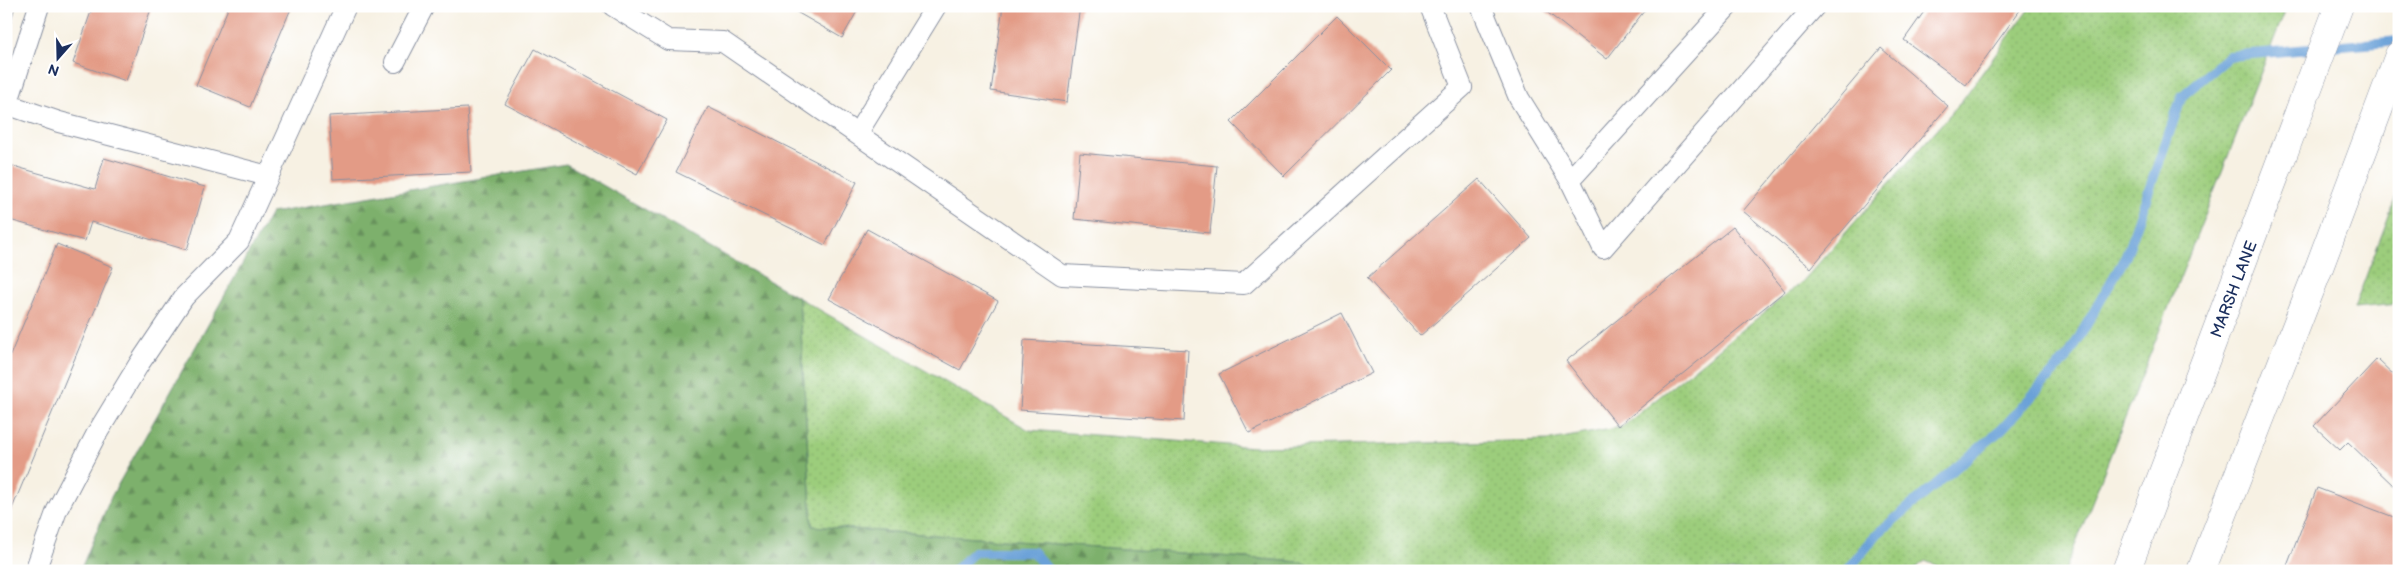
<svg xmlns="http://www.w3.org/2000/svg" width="2405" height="577" font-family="'Balsamiq Sans',sans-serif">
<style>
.grass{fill:url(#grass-dots);stroke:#5c7e6d}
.forest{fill:url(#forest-firs);stroke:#4c7065}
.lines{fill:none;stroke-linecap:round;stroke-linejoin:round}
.stream{stroke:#6aa1d8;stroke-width:10}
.building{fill:#e39b86}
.service-casing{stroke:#8990a0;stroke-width:22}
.secondary-casing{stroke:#8990a0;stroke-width:29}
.service{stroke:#fff;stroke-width:20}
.secondary{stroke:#fff;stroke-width:28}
.labels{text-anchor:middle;stroke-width:4.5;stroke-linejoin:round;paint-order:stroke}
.street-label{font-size:16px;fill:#1b2f5e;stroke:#fff}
</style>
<defs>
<pattern id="grass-dots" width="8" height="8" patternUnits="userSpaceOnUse" patternTransform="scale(1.25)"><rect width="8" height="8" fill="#9ccd7c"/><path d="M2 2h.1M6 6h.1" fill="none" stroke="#86b06e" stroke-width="1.8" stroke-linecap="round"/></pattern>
<pattern id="forest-firs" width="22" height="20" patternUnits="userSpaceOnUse" patternTransform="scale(1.25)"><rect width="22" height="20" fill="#7db06c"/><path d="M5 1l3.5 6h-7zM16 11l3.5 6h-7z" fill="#66905c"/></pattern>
</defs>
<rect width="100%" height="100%" fill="#fff"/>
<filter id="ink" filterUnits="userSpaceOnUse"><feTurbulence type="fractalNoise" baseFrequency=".02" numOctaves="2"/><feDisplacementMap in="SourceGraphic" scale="10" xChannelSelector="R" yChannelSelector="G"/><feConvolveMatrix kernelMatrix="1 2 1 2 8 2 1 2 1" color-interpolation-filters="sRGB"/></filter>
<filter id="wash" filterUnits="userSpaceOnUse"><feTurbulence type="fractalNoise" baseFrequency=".0096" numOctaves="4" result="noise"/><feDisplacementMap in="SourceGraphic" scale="20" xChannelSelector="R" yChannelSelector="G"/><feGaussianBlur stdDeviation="1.12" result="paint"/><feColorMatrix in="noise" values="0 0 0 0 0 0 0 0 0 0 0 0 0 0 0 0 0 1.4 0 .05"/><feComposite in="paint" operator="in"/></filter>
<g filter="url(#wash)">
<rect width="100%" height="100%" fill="#f7f1e3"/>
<!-- grass -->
<path class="grass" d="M2031,6H2287L2065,571H1951L1925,561L1912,571H1324L1300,562L812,526L799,298L1029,430L1255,447L1551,440L1622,427L1803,281L1960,103Z
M2399,189V304L2354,308Z"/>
<!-- forest -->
<path class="forest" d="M566,164L799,298L812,526L1300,562L1324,571H80L111,497L271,213Z"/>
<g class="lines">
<!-- stream -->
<path class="stream" d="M954,571L974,552H1033L1049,571
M1847,571L1877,534L2002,429L2069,355L2126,256L2182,96L2229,56L2399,41"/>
</g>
<g id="blocks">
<!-- building -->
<path class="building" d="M6,6H15L7,37H6Z
M93,6H152L126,81L73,63Z
M229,6H292L250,107L196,85Z
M786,6H860L842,38Z
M1003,6H1080L1067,102L991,91Z
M1539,6H1648L1607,59Z
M1928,6H2023L1966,85L1904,40Z
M1337,16L1391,70L1284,176L1231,122Z
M1881,48L1948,106L1811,268L1743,211Z
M535,49L667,120L637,174L505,104Z
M708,107L857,182L825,245L676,172Z
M467,108L471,172L333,179L329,116Z
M1080,153L1217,166L1210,233L1074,219Z
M104,158L205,187L187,250L91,222L85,241L6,219V164L95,189Z
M1479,179L1531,238L1420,336L1367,278Z
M1733,227L1785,291L1618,426L1566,361Z
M867,229L998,301L960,370L829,299Z
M57,244L113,267L6,523V365Z
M1342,313L1372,373L1249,433L1219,374Z
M1024,340L1188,350L1184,421L1020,410Z
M2377,359L2399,380V485L2396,488L2348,442L2340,450L2314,426Z
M2317,488L2399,519V571H2285Z"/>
</g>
</g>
<g filter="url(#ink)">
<use href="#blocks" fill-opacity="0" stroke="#8990a0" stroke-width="1"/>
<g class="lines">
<defs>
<path id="service" d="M613,6L668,40L723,42L1062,275L1244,284L1462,87L1430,6
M1481,6L1519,98L1570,180L1603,248L1815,6
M395,62L424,6
M6,104L59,122L268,176
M7,105L39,6
M857,134L936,6
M1570,180L1728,6
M35,571L57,510L96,435L139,364L184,297L239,241L346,6"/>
<path id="secondary" d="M2126,571L2339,6
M2201,571L2320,265L2399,55"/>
</defs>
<!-- service casing -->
<use href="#service" class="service-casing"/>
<!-- secondary casing -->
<use href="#secondary" class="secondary-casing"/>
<!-- service -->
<use href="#service" class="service"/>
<!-- secondary -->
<use href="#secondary" class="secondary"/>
</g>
</g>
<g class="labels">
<!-- street labels -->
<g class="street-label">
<text transform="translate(2233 289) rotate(-69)" y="6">MARSH LANE</text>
</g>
</g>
<!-- margin -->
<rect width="2405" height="577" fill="none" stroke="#fff" stroke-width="25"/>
<!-- north arrow -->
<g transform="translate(58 58) rotate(200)" stroke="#ffffff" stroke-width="4" paint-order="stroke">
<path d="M0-4L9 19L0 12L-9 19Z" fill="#1b2f5e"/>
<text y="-8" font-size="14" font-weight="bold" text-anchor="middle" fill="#1b2f5e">N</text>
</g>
</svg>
